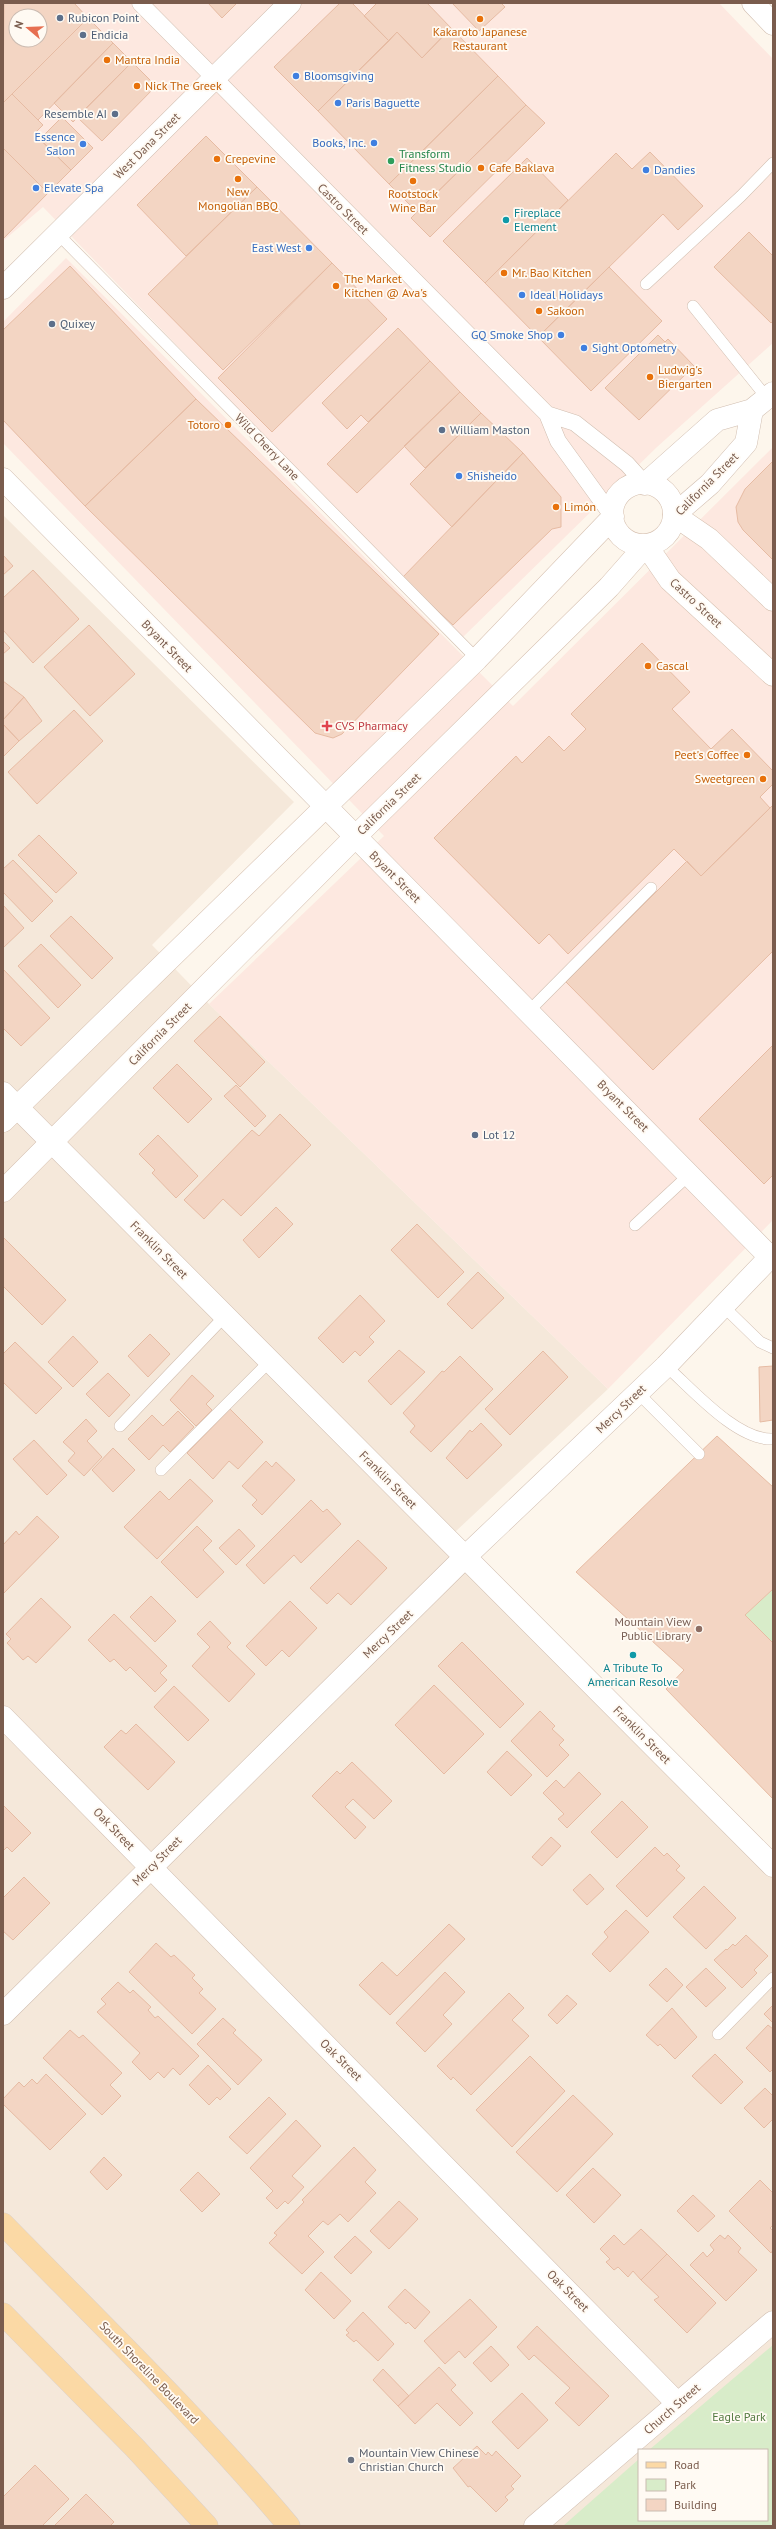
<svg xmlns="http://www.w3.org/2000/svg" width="776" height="2529" font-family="'PT Sans',sans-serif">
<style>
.residential{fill:#f5e8da}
.commercial{fill:#fde8e0;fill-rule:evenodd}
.green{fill:#d8ecc9}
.building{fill:#f3d5c3;stroke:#e6bba3;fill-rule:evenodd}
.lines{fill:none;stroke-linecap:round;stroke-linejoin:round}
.service-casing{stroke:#d1beb0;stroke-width:12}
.pedestrian-casing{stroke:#d1beb0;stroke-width:17}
.minor-casing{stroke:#d1beb0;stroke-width:23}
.tertiary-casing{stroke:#d1beb0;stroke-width:23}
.secondary-casing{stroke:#d6c0b0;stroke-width:23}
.primary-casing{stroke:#dad1cd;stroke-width:23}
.service{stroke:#fff;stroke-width:11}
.pedestrian{stroke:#fff;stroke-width:16}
.minor{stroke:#fff;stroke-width:22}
.tertiary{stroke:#fff;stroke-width:22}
.secondary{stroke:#fff;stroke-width:22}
.primary{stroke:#fbd9a5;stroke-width:22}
.service-dot{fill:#5c6f8a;stroke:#fffaf3;stroke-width:1.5}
.food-dot{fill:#e8710a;stroke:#fffaf3;stroke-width:1.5}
.shop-dot{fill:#3f7fe0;stroke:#fffaf3;stroke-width:1.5}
.leisure-dot{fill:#2e9e5b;stroke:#fffaf3;stroke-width:1.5}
.culture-dot{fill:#0f9aa8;stroke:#fffaf3;stroke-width:1.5}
.health-dot{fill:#e0444e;stroke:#fffaf3;stroke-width:1.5}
.education-dot{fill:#8d6e63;stroke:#fffaf3;stroke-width:1.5}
.worship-dot{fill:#6b7280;stroke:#fffaf3;stroke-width:1.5}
.labels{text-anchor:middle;stroke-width:3.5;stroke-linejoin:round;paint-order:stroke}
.service-label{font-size:12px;fill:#4e5e75;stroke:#fffaf3;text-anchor:start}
.food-label{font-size:12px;fill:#c56008;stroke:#fffaf3;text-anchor:start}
.shop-label{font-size:12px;fill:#366cbe;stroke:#fffaf3;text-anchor:start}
.street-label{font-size:12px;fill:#7a5c4d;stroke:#fffaf3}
.leisure-label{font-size:12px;fill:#27864d;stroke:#fffaf3;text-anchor:start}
.culture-label{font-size:12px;fill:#0d838f;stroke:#fffaf3;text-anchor:start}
.health-label{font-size:12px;fill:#be3a42;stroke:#fffaf3;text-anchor:start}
.education-label{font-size:12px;fill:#785e54;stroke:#fffaf3;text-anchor:end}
.park-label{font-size:12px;fill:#537a41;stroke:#fffaf3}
.worship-label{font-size:12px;fill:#5b616d;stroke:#fffaf3;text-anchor:start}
</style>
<rect width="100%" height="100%" fill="#fdf6ec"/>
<!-- residential -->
<path class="residential" d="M3,515L294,802L152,945L209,1004L608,1389L455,1532L773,1859V2354L664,2450H639V2472L577,2526H3Z"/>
<!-- commercial -->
<path class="commercial" d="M3,3H719L773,59V343L657,447L461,639L43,207L3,241ZM16,16H40V40H16Z
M66,258L513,706L773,447V1220L608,1389L209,1004L384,836L3,443V322Z"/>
<!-- green -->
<path class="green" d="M773,1589V1643L745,1615Z
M773,2345V2526H563L639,2459V2520H767V2450H649Z"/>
<!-- building -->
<path class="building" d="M4,3H74L88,18L3,103ZM16,16H40V40H16Z
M208,3H237L222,18Z
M340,3H352L389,41L318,111L274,67Z
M375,3H427L451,28L422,58L397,32L389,41L364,16L376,4Z
M452,3H501L505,7L479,31Z
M88,18L113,43L38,120L12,94Z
M451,28L498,76L389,184L318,111L397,32L422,58Z
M113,43L132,62L73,122L54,103Z
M132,62L156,86L102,141L77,117Z
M498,76L526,105L417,212L389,184Z
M12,94L43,125L34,134L71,170L48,193L3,148V103Z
M526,105L545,123L430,237L411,218Z
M62,117L93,148L71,170L40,139Z
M206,136L257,187L186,256L137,205Z
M3,148L48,193L3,239Z
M650,152L703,206L678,230L663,214L538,337L485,283L616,153L632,169Z
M527,158L568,200L485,283L443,241Z
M257,187L332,263L223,370L148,294Z
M749,232L773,256V321L771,323L714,267Z
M332,263L387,319L272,432L218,378Z
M70,266L196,399L85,506L3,420V330Z
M609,267L662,321L591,391L538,337Z
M398,328L430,361L368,422L361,415L347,429L322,403Z
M658,335L665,342L668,339L694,366L639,420L605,388Z
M430,361L460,392L357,493L327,464Z
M460,392L481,413L425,468L404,446Z
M196,399L439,634L342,734L333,738L315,733L85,506Z
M481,413L523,453L452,527L410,484Z
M523,453L561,497V527L552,529L453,625L402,578Z
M773,461V560L743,530L738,522L736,507L745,489Z
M3,555L13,566L3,575Z
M33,570L79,619L33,663L3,630V598Z
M89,625L135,674L90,716L44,667Z
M3,641L10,648L3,654Z
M642,643L690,692L672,709L711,749L732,729L773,771V784L760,797L770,808L701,876L674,849L568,954L549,934L539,944L434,838L516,756L522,763L549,736L564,751L586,729L571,714Z
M3,681L24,697L3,720Z
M24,697L42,721L19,741L3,724V720Z
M74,710L103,741L37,804L8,772Z
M3,724L19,741L3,757Z
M773,805V951L653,1070L566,982L687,861L701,876Z
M39,835L77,873L56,893L18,855Z
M13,860L53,901L32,922L3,892V869Z
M3,905L24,928L3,948Z
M71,916L113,958L92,979L50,936Z
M41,944L81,985L58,1008L18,966Z
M3,969L50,1018L21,1046L3,1028Z
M220,1016L265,1062L240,1087L194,1041Z
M773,1045V1175L764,1184L699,1119Z
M177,1064L212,1099L188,1123L153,1088Z
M236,1085L266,1116L255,1127L224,1096Z
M280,1114L311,1145L241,1216L223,1199L204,1219L184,1200L252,1130L259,1136Z
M158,1135L198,1176L176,1198L152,1173L155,1170L139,1154Z
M276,1207L293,1224L259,1258L243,1240Z
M417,1224L464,1272L438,1298L391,1250Z
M3,1237L66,1300L42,1325L3,1286Z
M478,1272L504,1298L472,1329L447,1304Z
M360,1295L385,1321L369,1337L374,1342L360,1356L355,1351L343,1363L318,1338Z
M150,1334L170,1354L148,1377L128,1356Z
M73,1336L98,1362L73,1387L48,1362Z
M15,1342L62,1388L36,1414L3,1382V1354Z
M399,1350L425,1372L391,1405L368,1381Z
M543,1351L568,1377L510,1435L485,1409Z
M460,1356L493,1389L431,1452L410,1432L415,1426L403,1413L442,1371L444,1372Z
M773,1366V1420L760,1422L759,1367Z
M108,1373L130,1395L109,1417L86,1394Z
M192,1375L214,1396L206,1404L212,1410L196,1426L170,1400Z
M230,1409L263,1442L238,1469L229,1461L213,1479L187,1453Z
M178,1411L194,1427L170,1452L163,1445L149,1460L128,1439L152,1415L163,1426Z
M86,1419L97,1431L87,1441L102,1457L84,1476L68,1461L75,1453L63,1442Z
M481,1423L502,1445L467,1479L446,1458L470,1430L472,1432Z
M717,1436L773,1487V1589L745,1615L773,1643V1799L666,1689L684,1670L576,1572Z
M34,1440L67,1475L47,1495L13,1459Z
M113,1448L135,1470L113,1492L92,1470Z
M266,1461L272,1467L276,1462L295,1480L262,1515L252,1505L257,1500L242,1486Z
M190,1479L213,1501L157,1559L124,1527L160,1491L169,1500Z
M311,1500L323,1512L327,1509L341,1524L301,1563L294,1555L264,1584L246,1565Z
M37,1516L59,1537L3,1594V1545L16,1531L19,1535Z
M197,1526L212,1541L203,1550L224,1572L197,1598L161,1562Z
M239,1529L255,1546L236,1565L219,1548Z
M358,1540L387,1568L351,1605L338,1593L327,1604L310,1588Z
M151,1596L176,1621L155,1642L130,1617Z
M41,1598L71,1627L36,1663L28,1656L23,1660L7,1643L11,1639L6,1634Z
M290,1601L317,1628L289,1657L282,1650L266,1666L246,1646Z
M114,1614L167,1666L160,1673L167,1680L155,1692L130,1667L126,1671L114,1659L110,1662L88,1640Z
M210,1621L231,1643L227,1647L255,1674L229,1702L192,1666L210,1647L197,1634Z
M462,1642L524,1704L500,1728L438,1666Z
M434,1685L484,1734L444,1774L395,1725Z
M174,1686L209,1720L188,1741L154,1707Z
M540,1711L555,1726L552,1729L564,1740L559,1745L569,1755L547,1777L511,1741Z
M136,1724L175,1762L148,1790L104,1747L121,1730L126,1734Z
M507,1751L532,1775L511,1796L487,1772Z
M352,1762L392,1801L374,1819L353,1799L345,1807L366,1827L355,1839L312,1796L337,1771L340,1774Z
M579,1772L601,1794L567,1828L558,1819L564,1814L543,1793L556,1780L564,1788Z
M622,1801L648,1827L617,1858L591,1832Z
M3,1805L31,1833L12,1852L7,1847L3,1851Z
M551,1837L561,1846L542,1866L532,1857Z
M655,1847L664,1856L667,1853L680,1866L676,1870L685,1878L647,1917L616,1886Z
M590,1874L604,1889L587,1905L573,1890Z
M24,1877L50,1903L13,1940L3,1931V1898Z
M704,1886L736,1918L706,1949L673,1917Z
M626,1910L649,1932L610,1972L592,1954L608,1937L604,1932Z
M449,1924L465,1939L390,2015L359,1985L382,1962L397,1976Z
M746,1935L768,1956L754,1970L757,1973L742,1988L714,1960L726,1949L727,1950L733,1944L735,1946Z
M156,1943L171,1957L174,1955L195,1975L192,1978L203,1989L199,1993L216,2009L192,2034L129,1972Z
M666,1968L683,1985L667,2002L649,1985Z
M706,1968L726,1988L706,2007L686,1987Z
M445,1972L465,1992L443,2015L452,2024L425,2052L396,2023Z
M118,1982L130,1993L133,1990L151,2007L148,2010L155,2018L158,2016L199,2056L180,2075L173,2068L164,2078L158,2072L150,2080L132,2062L140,2053L97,2012L106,2004L101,1999Z
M509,1993L524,2008L512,2020L529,2036L471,2095L453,2077L451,2080L437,2066Z
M567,1995L577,2004L557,2024L548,2015Z
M773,2005V2023L764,2014Z
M672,2008L697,2037L675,2059L660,2044L658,2046L646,2035Z
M223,2018L236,2030L233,2033L262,2060L238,2085L197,2044Z
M768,2025L773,2029V2069L770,2072L746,2048Z
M70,2030L79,2038L83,2035L122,2073L110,2085L121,2096L102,2115L43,2058Z
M715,2054L743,2082L721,2104L692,2076Z
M530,2056L565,2091L512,2147L476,2110Z
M208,2065L231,2089L220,2100L217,2097L209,2105L189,2085Z
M46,2074L86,2114L50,2150L3,2104V2099L19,2082L24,2087L32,2079L37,2084Z
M765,2088L773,2096V2119L764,2128L744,2108Z
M573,2095L613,2134L557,2192L516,2152Z
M269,2097L286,2114L247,2154L229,2137Z
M296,2120L321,2146L292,2176L304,2187L288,2204L285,2201L277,2209L266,2198L273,2191L250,2168Z
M354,2147L376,2170L365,2182L376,2193L348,2222L340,2214L328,2225L323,2221L308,2236L324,2252L302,2274L269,2243L277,2235L274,2233L304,2202L302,2200Z
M104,2157L122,2175L107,2190L90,2172Z
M593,2168L621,2195L594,2223L566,2195Z
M198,2172L220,2194L202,2212L180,2190Z
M760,2180L773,2193V2225L770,2228L773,2231V2250L771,2253L729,2211Z
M693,2195L715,2216L698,2232L677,2211Z
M399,2201L418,2219L389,2249L370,2231Z
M641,2229L667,2254L641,2280L633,2271L628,2277L618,2267L614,2270L606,2262L610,2259L600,2249L614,2235L624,2245Z
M720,2235L725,2239L728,2235L741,2248L738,2252L757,2270L726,2301L690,2265L703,2252L707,2257L714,2250L710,2245Z
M355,2236L372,2252L351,2274L334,2257Z
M667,2254L716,2303L687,2333L654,2300L659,2297L641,2280Z
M321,2272L351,2301L334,2319L305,2290Z
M405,2289L430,2312L415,2329L408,2322L406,2324L388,2307Z
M470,2299L497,2327L465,2358L459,2351L445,2364L424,2341Z
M363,2312L394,2344L378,2361L356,2340L354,2342L346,2335L349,2333L346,2330Z
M537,2326L609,2396L579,2426L555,2403L570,2388L534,2355L529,2360L517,2347Z
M491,2346L509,2365L491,2382L473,2363Z
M439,2367L456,2385L451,2390L473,2413L460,2426L437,2403L415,2424L398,2406Z
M383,2369L409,2396L398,2406L373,2380Z
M522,2393L548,2420L518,2449L492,2422Z
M477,2446L486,2455L488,2452L492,2456L496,2451L521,2476L511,2486L514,2489L505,2497L508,2500L496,2512L470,2486L468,2487L453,2468Z
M35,2465L69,2499L42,2526H3V2497Z
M86,2494L114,2522L110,2526H54Z"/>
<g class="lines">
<defs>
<path id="service" d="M58,234L477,659
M646,284L741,196L773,163
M693,306L767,398
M529,1011L651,888
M635,1225L690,1174
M723,1306L760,1342L773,1348
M666,1366C692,1389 737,1441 773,1439
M638,1393L699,1454
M120,1426L225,1316
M161,1470L270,1361
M718,2034L773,1978"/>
<path id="pedestrian" d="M140,3L547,414L558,441L613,517
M547,414L575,423L627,464L645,484"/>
<path id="minor" d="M3,288L290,3
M3,479L770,1257
M3,1093L773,1866
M3,1717L678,2404
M3,2014L465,1557L666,1366L773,1254
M535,2526L773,2322"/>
<path id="tertiary" d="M753,3L773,24
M645,484L717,420L752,410L773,393
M674,515L710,484L746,443L752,410"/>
<path id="secondary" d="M612 514a31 31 0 1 1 62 0a31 31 0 1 1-62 0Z
M674,515L709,539L773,600
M646,545L670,580L773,675
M3,1121L477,659L613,517
M3,1191L355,837L609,587L646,545"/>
<path id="primary" d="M3,2224C100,2323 200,2420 289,2526
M3,2314L135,2448L207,2526"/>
</defs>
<!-- service casing -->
<use href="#service" class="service-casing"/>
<!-- pedestrian casing -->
<use href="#pedestrian" class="pedestrian-casing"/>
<!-- minor casing -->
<use href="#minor" class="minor-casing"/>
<!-- tertiary casing -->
<use href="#tertiary" class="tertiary-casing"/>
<!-- secondary casing -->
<use href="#secondary" class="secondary-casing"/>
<!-- primary casing -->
<use href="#primary" class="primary-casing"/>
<!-- service -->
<use href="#service" class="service"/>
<!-- pedestrian -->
<use href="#pedestrian" class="pedestrian"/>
<!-- minor -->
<use href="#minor" class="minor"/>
<!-- tertiary -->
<use href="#tertiary" class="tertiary"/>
<!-- secondary -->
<use href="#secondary" class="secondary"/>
<!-- primary -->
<use href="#primary" class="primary"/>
</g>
<!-- markers -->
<g class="service-dot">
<circle cx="60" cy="18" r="4"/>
<circle cx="83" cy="35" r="4"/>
<circle cx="115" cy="114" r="4"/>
<circle cx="52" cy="324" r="4"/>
<circle cx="442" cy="430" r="4"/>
<circle cx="475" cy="1135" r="4"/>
</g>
<g class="food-dot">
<circle cx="480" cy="19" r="4"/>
<circle cx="107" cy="60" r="4"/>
<circle cx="137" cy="86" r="4"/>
<circle cx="217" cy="159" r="4"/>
<circle cx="481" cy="168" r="4"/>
<circle cx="238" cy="179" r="4"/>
<circle cx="413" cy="181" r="4"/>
<circle cx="504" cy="273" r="4"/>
<circle cx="336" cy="286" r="4"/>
<circle cx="539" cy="311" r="4"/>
<circle cx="650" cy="377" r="4"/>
<circle cx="228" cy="425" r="4"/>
<circle cx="556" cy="507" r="4"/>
<circle cx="648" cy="666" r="4"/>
<circle cx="747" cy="755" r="4"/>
<circle cx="763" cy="779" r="4"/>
</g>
<g class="shop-dot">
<circle cx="296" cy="76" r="4"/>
<circle cx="338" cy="103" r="4"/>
<circle cx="374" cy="143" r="4"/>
<circle cx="83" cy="144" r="4"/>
<circle cx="646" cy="170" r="4"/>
<circle cx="36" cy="188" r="4"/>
<circle cx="309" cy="248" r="4"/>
<circle cx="522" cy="295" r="4"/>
<circle cx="561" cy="335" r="4"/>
<circle cx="584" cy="348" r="4"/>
<circle cx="459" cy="476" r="4"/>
</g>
<circle class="leisure-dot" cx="391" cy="161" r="4"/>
<g class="culture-dot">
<circle cx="506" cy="220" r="4"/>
<circle cx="633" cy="1655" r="4"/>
</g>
<path class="health-dot" d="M325 720h4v4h4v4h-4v4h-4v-4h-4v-4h4z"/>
<circle class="education-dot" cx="699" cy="1629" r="4"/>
<circle class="worship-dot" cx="351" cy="2460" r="4"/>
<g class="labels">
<!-- service labels -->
<g class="service-label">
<text x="68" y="22">Rubicon Point</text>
<text x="91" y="39">Endicia</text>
<text x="107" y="118" text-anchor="end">Resemble AI</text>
<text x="60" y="328">Quixey</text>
<text x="450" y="434">William Maston</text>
<text x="483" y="1139">Lot 12</text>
</g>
<!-- food labels -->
<g class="food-label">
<text x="480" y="36" text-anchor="middle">Kakaroto Japanese<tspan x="480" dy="14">Restaurant</tspan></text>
<text x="115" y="64">Mantra India</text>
<text x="145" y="90">Nick The Greek</text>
<text x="225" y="163">Crepevine</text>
<text x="489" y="172">Cafe Baklava</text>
<text x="238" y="196" text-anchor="middle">New<tspan x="238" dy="14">Mongolian BBQ</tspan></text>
<text x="413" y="198" text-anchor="middle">Rootstock<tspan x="413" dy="14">Wine Bar</tspan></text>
<text x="512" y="277">Mr. Bao Kitchen</text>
<text x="344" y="283">The Market<tspan x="344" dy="14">Kitchen @ Ava's</tspan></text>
<text x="547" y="315">Sakoon</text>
<text x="658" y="374">Ludwig's<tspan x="658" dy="14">Biergarten</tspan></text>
<text x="220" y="429" text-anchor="end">Totoro</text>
<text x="564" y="511">Limón</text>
<text x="656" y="670">Cascal</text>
<text x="739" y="759" text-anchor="end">Peet's Coffee</text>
<text x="755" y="783" text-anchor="end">Sweetgreen</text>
</g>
<!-- shop labels -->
<g class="shop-label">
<text x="304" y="80">Bloomsgiving</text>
<text x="346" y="107">Paris Baguette</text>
<text x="75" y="141" text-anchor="end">Essence<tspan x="75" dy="14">Salon</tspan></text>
<text x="366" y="147" text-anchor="end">Books, Inc.</text>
<text x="654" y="174">Dandies</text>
<text x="44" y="192">Elevate Spa</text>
<text x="301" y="252" text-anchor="end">East West</text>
<text x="530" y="299">Ideal Holidays</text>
<text x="553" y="339" text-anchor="end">GQ Smoke Shop</text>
<text x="592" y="352">Sight Optometry</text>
<text x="467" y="480">Shisheido</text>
</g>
<!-- street labels -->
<g class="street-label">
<text transform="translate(147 146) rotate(-45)" y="4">West Dana Street</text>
<text transform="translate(343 209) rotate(45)" y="4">Castro Street</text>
<text transform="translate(267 447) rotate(46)" y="4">Wild Cherry Lane</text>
<text transform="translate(707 484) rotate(-45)" y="4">California Street</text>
<text transform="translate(696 603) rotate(43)" y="4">Castro Street</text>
<text transform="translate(167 646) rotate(46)" y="4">Bryant Street</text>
<text transform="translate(389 804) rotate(-44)" y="4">California Street</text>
<text transform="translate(395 877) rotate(45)" y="4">Bryant Street</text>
<text transform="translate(160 1034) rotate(-45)" y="4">California Street</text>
<text transform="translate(623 1106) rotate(45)" y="4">Bryant Street</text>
<text transform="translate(159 1250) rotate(45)" y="4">Franklin Street</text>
<text transform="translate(621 1409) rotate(-44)" y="4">Mercy Street</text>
<text transform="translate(388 1480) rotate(45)" y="4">Franklin Street</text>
<text transform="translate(388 1634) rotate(-44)" y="4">Mercy Street</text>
<text transform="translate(642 1735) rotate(45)" y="4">Franklin Street</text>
<text transform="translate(114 1829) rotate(46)" y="4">Oak Street</text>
<text transform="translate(157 1861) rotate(-45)" y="4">Mercy Street</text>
<text transform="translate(341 2060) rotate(45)" y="4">Oak Street</text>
<text transform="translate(568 2291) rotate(45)" y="4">Oak Street</text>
<text transform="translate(149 2373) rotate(46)" y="4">South Shoreline Boulevard</text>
<text transform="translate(672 2409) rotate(-41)" y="4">Church Street</text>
</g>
<!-- leisure labels -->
<g class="leisure-label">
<text x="399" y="158">Transform<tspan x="399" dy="14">Fitness Studio</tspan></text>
</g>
<!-- culture labels -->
<g class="culture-label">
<text x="514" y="217">Fireplace<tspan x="514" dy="14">Element</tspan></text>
<text x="633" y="1672" text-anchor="middle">A Tribute To<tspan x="633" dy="14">American Resolve</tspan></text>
</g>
<!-- health labels -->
<g class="health-label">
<text x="335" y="730">CVS Pharmacy</text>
</g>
<!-- education labels -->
<g class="education-label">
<text x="691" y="1626">Mountain View<tspan x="691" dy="14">Public Library</tspan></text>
</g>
<!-- park labels -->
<g class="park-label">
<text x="739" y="2421">Eagle Park</text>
</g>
<!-- worship labels -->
<g class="worship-label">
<text x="359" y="2457">Mountain View Chinese<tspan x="359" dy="14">Christian Church</tspan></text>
</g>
</g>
<!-- border -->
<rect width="776" height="2529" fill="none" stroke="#7a5c4d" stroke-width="8"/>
<!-- legend -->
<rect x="638" y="2449" width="130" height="72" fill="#fffaf3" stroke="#cabbb1"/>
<rect x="646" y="2462" width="20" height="6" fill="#fbd9a5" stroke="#cabbb1"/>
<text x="674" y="2469" font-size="12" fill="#7a5c4d">Road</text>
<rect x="646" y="2479" width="20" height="12" fill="#d8ecc9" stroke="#cabbb1"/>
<text x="674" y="2489" font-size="12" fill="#7a5c4d">Park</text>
<rect x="646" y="2499" width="20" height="12" fill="#f3d5c3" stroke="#cabbb1"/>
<text x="674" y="2509" font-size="12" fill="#7a5c4d">Building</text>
<!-- north arrow -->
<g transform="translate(28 28) rotate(289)"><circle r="19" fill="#fffaf3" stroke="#cabbb1"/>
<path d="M0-3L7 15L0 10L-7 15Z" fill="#e76f51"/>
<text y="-6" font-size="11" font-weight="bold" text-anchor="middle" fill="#7a5c4d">N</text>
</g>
</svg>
